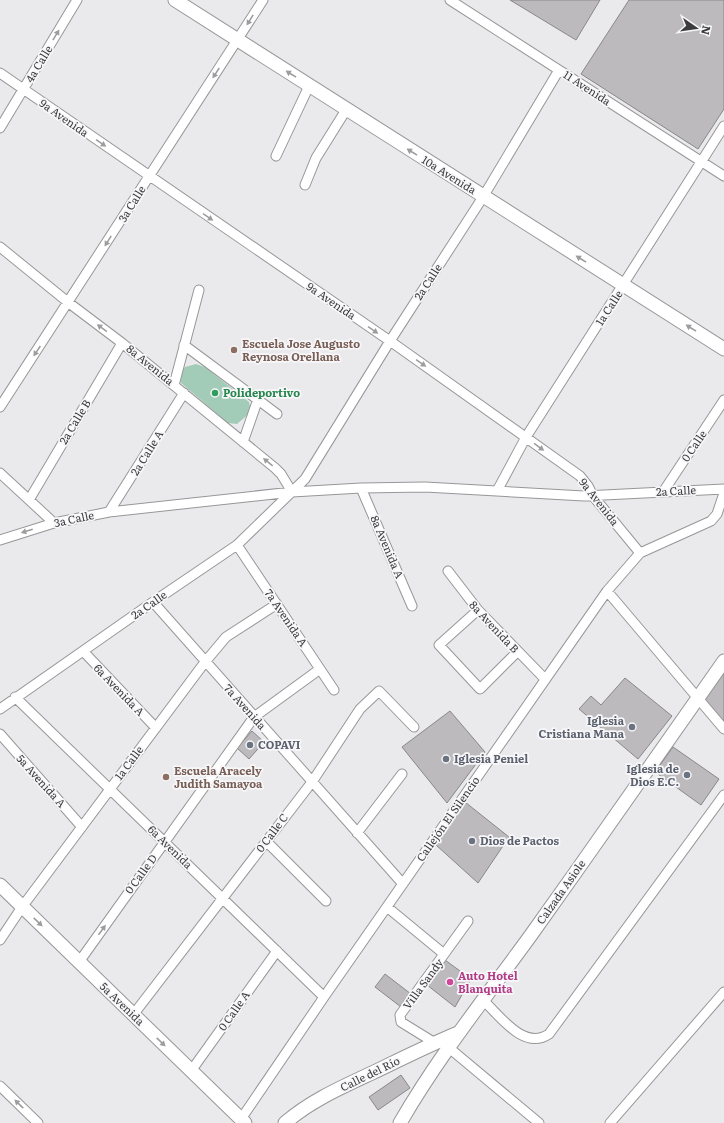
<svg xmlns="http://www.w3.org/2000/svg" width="724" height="1123" font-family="Literata,serif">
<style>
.green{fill:#a3ccb8}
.building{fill:#bcbabc;stroke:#898789}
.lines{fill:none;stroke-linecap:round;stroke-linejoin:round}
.minor-casing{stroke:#979799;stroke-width:11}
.secondary-casing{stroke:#979799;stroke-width:15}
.minor{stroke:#fff;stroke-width:9}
.secondary{stroke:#fff;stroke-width:13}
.oneway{fill:#9d9d9e}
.education-dot{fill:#8d6e63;stroke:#f7f7fa;stroke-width:1.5}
.leisure-dot{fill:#2e9e5b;stroke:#f7f7fa;stroke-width:1.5}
.worship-dot{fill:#6b7280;stroke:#f7f7fa;stroke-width:1.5}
.hotel-dot{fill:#d1479c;stroke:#f7f7fa;stroke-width:1.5}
.labels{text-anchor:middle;stroke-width:3.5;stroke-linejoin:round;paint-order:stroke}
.street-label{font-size:11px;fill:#3b3b3d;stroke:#f7f7fa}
.education-label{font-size:11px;font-weight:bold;fill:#785e54;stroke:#f7f7fa;text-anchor:start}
.leisure-label{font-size:11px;font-weight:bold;fill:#27864d;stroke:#f7f7fa;text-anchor:start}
.worship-label{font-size:11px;font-weight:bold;fill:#5b616d;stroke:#f7f7fa;text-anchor:start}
.hotel-label{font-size:11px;font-weight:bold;fill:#b23c85;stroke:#f7f7fa;text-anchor:start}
</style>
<rect width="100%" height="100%" fill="#eaeaed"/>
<!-- green -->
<path class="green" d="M196,364L205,367L249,402L251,412L237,424L228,423L181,383L180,374L185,367Z"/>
<!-- building -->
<path class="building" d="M510,0H600L576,40Z
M629,0H724V109L698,149L581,74Z
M724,669V722L702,698Z
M625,678L672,716L638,759L579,709L591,696L601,705Z
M450,711L485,752L447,803L402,747Z
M252,731L264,742L249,759L237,748Z
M673,747L719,779L701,805L655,772Z
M465,802L509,837L478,883L436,845Z
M445,960L471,979L455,1007L427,985Z
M385,974L411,994L401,1007L375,987Z
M401,1075L410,1088L378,1110L369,1097Z"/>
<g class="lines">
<defs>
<path id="minor" d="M450,0L724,176
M0,73L390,341L580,476L588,486L593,496L640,553
M0,128L77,0
M276,156L309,86
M305,185L316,158L346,110
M0,247L69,303L122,343L275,468L281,474L292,492
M184,345L277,414
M174,385L199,290
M0,407L263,0
M243,442L258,399
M0,473L54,523
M361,488L412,606
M497,491L526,437L724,126
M663,492L724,400
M29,500L122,343
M109,512L184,393
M0,540L54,523L109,512L292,492L361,488L425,487L584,496L724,489
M237,545L334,690
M448,571L478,610L545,679
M607,591L724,729
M153,602L403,884
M478,610L439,645L480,689L517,652
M83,651L156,728
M15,697L324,997
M0,709L153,602L237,545L305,479L390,341L483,197L559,70
M0,734L82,827
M357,833L402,774
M266,841L326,901
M387,907L444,954
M0,940L22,907L205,662L226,637L277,604
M79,962L254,717L320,669
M483,1000C500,1016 524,1051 549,1034L724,795
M133,1015L312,782L360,709L379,691L414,727
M435,1043L401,1022L400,1015L468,921
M448,1047L539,1123
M191,1071L277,951
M0,1086L38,1123
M241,1119L324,997L607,591L640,553L711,521L717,514L724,493
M610,1123L724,992"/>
<path id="secondary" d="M175,0L724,349
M0,885L245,1123
M285,1123C310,1101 342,1087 372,1073C401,1059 429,1045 458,1033
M400,1123C438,1057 486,997 531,935C596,844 660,752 724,661"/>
</defs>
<!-- minor casing -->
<use href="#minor" class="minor-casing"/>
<!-- secondary casing -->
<use href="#secondary" class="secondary-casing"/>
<!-- minor -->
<use href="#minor" class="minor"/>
<!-- secondary -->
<use href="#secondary" class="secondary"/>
</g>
<!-- one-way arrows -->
<defs><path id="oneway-solid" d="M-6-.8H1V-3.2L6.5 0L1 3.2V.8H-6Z"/></defs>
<g class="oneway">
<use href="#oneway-solid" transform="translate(250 20) rotate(122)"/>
<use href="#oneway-solid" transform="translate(56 35) rotate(-59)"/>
<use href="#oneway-solid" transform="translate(216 73) rotate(123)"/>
<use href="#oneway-solid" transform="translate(291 74) rotate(-148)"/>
<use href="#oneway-solid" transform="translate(101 143) rotate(35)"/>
<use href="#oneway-solid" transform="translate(412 152) rotate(-148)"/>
<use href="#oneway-solid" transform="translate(208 217) rotate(34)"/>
<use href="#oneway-solid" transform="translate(108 241) rotate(122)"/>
<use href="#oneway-solid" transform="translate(581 259) rotate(-148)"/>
<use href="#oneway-solid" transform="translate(102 328) rotate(-144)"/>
<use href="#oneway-solid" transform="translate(691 328) rotate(-148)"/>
<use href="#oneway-solid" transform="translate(373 330) rotate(34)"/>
<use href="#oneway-solid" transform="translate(37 351) rotate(124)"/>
<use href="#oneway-solid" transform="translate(421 363) rotate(35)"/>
<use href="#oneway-solid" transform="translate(539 447) rotate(36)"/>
<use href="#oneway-solid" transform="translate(268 462) rotate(-141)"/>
<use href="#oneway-solid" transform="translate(27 531) rotate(163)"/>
<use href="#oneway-solid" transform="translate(38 922) rotate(44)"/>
<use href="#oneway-solid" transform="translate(102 930) rotate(-54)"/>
<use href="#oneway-solid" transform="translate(161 1042) rotate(44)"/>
<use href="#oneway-solid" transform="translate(19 1104) rotate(-136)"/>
</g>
<!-- markers -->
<g class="education-dot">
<circle cx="234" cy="350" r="4"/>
<circle cx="166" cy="777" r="4"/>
</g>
<circle class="leisure-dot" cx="215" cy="393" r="4"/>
<g class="worship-dot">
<circle cx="632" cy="727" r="4"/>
<circle cx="250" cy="745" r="4"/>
<circle cx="446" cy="759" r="4"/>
<circle cx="687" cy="775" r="4"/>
<circle cx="472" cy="841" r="4"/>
</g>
<circle class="hotel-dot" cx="450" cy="982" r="4"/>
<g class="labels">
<!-- street labels -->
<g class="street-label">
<text transform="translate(39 64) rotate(-59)" y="4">4a Calle</text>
<text transform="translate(587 88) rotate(33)" y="4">11 Avenida</text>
<text transform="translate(64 118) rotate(35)" y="4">9a Avenida</text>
<text transform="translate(449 175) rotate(32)" y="4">10a Avenida</text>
<text transform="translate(132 204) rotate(-58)" y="4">3a Calle</text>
<text transform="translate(428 282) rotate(-57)" y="4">2a Calle</text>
<text transform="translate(331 301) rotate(34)" y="4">9a Avenida</text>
<text transform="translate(609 308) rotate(-57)" y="4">1a Calle</text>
<text transform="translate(150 365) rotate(39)" y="4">8a Avenida</text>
<text transform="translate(75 422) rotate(-59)" y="4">2a Calle B</text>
<text transform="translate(694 446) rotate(-56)" y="4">0 Calle</text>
<text transform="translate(147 453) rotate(-58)" y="4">2a Calle A</text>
<text transform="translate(676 491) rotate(-3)" y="4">2a Calle</text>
<text transform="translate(599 502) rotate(52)" y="4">9a Avenida</text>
<text transform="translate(74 519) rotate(-12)" y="4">3a Calle</text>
<text transform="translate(387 547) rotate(67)" y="4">8a Avenida A</text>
<text transform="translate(149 605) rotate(-35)" y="4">2a Calle</text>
<text transform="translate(286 618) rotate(56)" y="4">7a Avenida A</text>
<text transform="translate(494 627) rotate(47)" y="4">8a Avenida B</text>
<text transform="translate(119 690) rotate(46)" y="4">6a Avenida A</text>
<text transform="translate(245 707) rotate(48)" y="4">7a Avenida</text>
<text transform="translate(129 763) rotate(-53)" y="4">1a Calle</text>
<text transform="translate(41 781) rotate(48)" y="4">5a Avenida A</text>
<text transform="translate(448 819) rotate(-55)" y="4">Callejón El Silencio</text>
<text transform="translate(272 833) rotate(-53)" y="4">0 Calle C</text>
<text transform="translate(170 847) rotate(44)" y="4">6a Avenida</text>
<text transform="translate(141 874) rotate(-54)" y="4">0 Calle D</text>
<text transform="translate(561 892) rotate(-55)" y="4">Calzada Asiole</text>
<text transform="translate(423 984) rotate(-54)" y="4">Villa Sandy</text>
<text transform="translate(122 1004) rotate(44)" y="4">5a Avenida</text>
<text transform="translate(234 1011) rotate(-55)" y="4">0 Calle A</text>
<text transform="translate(370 1074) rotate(-26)" y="4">Calle del Río</text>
</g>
<!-- education labels -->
<g class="education-label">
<text x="242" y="348">Escuela Jose Augusto<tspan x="242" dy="13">Reynosa Orellana</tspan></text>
<text x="174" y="775">Escuela Aracely<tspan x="174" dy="13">Judith Samayoa</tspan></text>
</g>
<!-- leisure labels -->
<g class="leisure-label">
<text x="223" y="397">Polideportivo</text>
</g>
<!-- worship labels -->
<g class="worship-label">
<text x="624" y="725" text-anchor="end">Iglesia<tspan x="624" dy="13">Cristiana Mana</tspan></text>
<text x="258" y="749">COPAVI</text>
<text x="454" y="763">Iglesia Peniel</text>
<text x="679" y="773" text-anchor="end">Iglesia de<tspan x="679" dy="13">Dios E.C.</tspan></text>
<text x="480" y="845">Dios de Pactos</text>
</g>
<!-- hotel labels -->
<g class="hotel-label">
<text x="458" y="980">Auto Hotel<tspan x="458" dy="13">Blanquita</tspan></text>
</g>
</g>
<!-- north arrow -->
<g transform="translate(696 28) rotate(103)" stroke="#f7f7fa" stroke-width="3" paint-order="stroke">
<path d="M0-3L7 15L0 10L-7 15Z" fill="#3b3b3d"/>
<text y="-6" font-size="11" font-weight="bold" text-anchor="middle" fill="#3b3b3d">N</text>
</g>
</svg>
